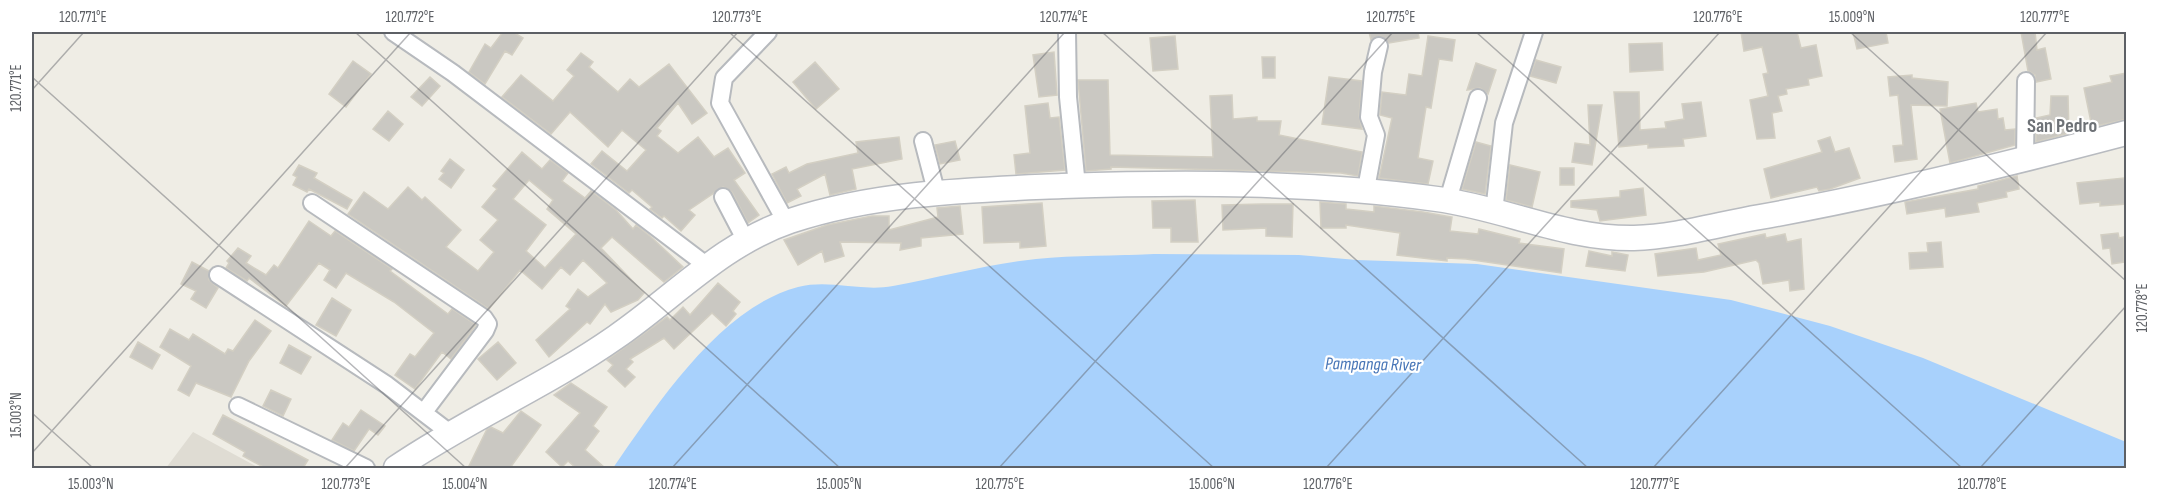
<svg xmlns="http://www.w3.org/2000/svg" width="2158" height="500" font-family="'Sofia Sans Condensed',sans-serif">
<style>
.education{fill:#dfdcd3}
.water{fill:#a8d1fc}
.building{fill:#cac8c2;stroke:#d3cfc3;stroke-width:1.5;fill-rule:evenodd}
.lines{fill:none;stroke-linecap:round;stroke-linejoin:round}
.street-casing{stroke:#b7babe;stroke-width:20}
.secondary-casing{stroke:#b8bbc0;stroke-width:27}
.street{stroke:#fff;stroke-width:16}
.secondary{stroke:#fff;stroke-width:24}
.ticks{fill:none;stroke:#5d6065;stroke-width:1.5;stroke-opacity:0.45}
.labels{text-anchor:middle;stroke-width:4.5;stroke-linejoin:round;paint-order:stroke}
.water-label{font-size:18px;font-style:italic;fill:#4775b7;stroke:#fff}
.quarter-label{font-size:20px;font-weight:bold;fill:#6e7277;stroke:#fff}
.neatline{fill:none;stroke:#5d6065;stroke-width:2}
.ticks-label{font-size:15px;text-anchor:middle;fill:#5d6065}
</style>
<rect width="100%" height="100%" fill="#efede5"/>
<!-- education -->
<path class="education" d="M193,432L259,468H166Z"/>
<!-- water -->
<path class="water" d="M1154,254L1299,255L1357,260L1477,264L1731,300L1830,326L1923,358L2126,442V468H613C657,405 719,308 798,287C830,279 861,292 893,286C941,277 988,264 1036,259C1075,255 1116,256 1154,254Z"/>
<!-- building -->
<path class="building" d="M503,32H513L523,38L512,55L505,51L485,84L469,72L485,44L491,48Z
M1369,32H1418L1419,38L1389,43L1381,36L1371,40Z
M1741,32H1797L1801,48L1816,45L1822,76L1808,79L1809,85L1786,89L1787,94L1778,96L1782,111L1772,113L1775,138L1757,139L1750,100L1768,96L1763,74L1768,73L1762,47L1744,51Z
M1853,32H1886L1888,43L1857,49Z
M2021,32H2035L2037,50L2045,48L2051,79L2036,82L2035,75L2028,71Z
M1175,36L1178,69L1153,71L1150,38Z
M1428,36L1455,40L1452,61L1439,59L1431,108L1426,107L1418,158L1433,161L1428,184L1379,178L1392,118L1380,115L1382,92L1406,95L1409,74L1422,76Z
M1662,43L1663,70L1630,72L1629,44Z
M1054,52L1057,95L1039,97L1033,55Z
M581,53L593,62L589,67L618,92L630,79L639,87L669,64L707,113L692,124L678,103L657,128L661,131L657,136L678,153L698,137L714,157L728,148L745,173L734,180L759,215L748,223L732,192L723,187L689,210L695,215L681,231L664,216L662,218L650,209L652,207L632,190L629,193L591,164L602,151L627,171L646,150L622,130L608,147L570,112L551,134L502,97L521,75L553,101L574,76L567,70Z
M1262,57H1275V78H1263Z
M1536,60L1561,67L1556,83L1530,76Z
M353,61L371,74L346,107L329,94Z
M815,62L839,89L816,109L793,82Z
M1476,63L1496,70L1488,94L1480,88L1467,90Z
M2127,73V119L2092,127L2084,88L2112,82L2110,76Z
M1912,75V78L1948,82L1947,106L1911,105L1917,159L1895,162L1893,146L1903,145L1898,95L1890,96L1888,77Z
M430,77L440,86L422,106L411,97Z
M1329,77L1362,81L1359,116L1362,129L1322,124Z
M1078,80H1108L1110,155L1213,157L1210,96L1232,95L1233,119L1257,117V121H1281L1279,135L1362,152L1358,176L1341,173L1111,167V169L1086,171Z
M1614,92H1639L1640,130L1666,128L1665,122L1684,119L1682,104L1701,102L1706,136L1683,139L1684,146L1648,148V144L1619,147Z
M2051,96H2068L2069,133L2036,142V118L2050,115Z
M1048,103L1050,118L1059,117L1065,170L1016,174L1014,155L1030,153L1025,106Z
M1976,103L1978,112L1997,109L1998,119L2003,118L2005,130L2015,129V145L1950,163L1940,109Z
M1588,105H1602L1592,165L1572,162L1575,143L1590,145Z
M388,111L403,124L389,141L373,129Z
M899,137L902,159L852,169L856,189L830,195L825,174L797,189L801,196L787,203L772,174L786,167L789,173L807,164L858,153L856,142Z
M1830,137L1835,152L1849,148L1860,178L1830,189L1819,191L1817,187L1771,198L1764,169L1822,152L1818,141Z
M955,141L960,160L940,164L935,145Z
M1476,142L1491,146L1485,194L1462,189Z
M522,152L542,169L550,160L568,173L562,181L585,198L591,191L616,210L633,229L636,225L650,236L683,267L664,282L612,237L601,248L644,293L638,300L611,312L605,304L590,324L587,322L549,357L536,340L570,309L566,306L578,289L588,297L607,283L583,260L570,275L561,267L542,289L520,270L489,309L348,214L364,192L388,209L408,187L422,200L425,197L461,230L446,247L478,271L494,252L480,240L498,220L482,207L497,189L493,186ZM529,180L553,200L547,209L576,234L545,268L526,251L546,225L513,199Z
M450,159L464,170L451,188L439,179L444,173L441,171Z
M299,165L317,173L314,178L352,200L347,209L309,189L307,192L293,185L297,177L293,175Z
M1510,165L1540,172L1532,207L1506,200Z
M1560,168H1574V185H1560Z
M2017,176L2019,189L2006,192L2007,197L1977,203L1979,212L1946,217L1945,208L1907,214L1905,202L1978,189V186Z
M2124,178L2127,204L2100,206V202L2080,204L2077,183Z
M1643,188L1646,215L1600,221L1597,210L1571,207V201L1620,197V191Z
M1195,200L1198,242H1171V228H1153L1152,201Z
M1320,202L1346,204V209L1374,212V206L1423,212L1452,217L1450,231L1478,234L1479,229L1520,239L1519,243L1564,249L1561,273L1466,259L1447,258V261L1397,255L1400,233L1346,225V228H1321Z
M1042,203L1046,246L1020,248V242L984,243L982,207Z
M1263,204H1293L1292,237L1266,236V228L1223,230L1222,205Z
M960,206L963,234L921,238V246L900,250L901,243L840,242L844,256L825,262L822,251L798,265L784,240L827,225L872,216H889V230L938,217L937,208Z
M309,221L331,236L335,231L392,269L390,271L448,314L452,309L476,325L451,359L442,352L415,389L395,375L410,354L415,357L434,333L394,302L346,273L336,288L324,280L330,270L319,263L286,306L249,278L247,281L226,268L229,263L227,261L238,248L251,256L246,263L266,275L274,265L278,268Z
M2118,233L2119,238L2124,237V262L2112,264L2110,248L2103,249L2101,235Z
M1765,234L1766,238L1785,234L1787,242L1801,239L1804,289L1790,291L1789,280L1763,284L1759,263L1756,260L1704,272L1658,276L1655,254L1696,248L1698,260L1721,255L1718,244Z
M1941,242L1943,267L1910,269L1909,253L1928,252L1927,243Z
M1589,251L1612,256V252L1628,255L1625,271L1586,266Z
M192,262L209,271V280L218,288L206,308L191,299L196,291L181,284Z
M718,283L740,302L733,311L736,314L726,326L712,313L674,349L664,338L630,359L633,362L626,369L635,377L625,387L608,371L613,365L607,360L667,317L670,320L683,307L690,315Z
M332,298L351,310L336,336L316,325Z
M255,320L271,331L249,361L231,397L196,383L189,396L178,390L191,366L160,347L170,329L189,340L193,334L225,354L228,349L233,351Z
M138,342L160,355L152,369L130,357Z
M498,342L516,363L497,380L478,359Z
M289,345L311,357L301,374L280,363Z
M571,383L607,407L593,426L599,431L585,450L605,468H576L568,461L562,467L546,452L580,413L554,395Z
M271,390L291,399L283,416L263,406Z
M361,410L385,426L378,435L369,429L354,451L332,440L343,423L349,427Z
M521,411L541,425L510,468H468L487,429L491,427L503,433Z
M223,415L308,460L303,468H265L243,456L245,452L213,434Z"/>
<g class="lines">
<defs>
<path id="street" d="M393,32L453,73L706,265
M768,32L724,78L720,103L786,222
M1067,32L1068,97L1077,186
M923,141L936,191
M2025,160L2026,81
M1366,189L1376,135L1369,117L1373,72L1379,46
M723,197L746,241
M1448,200L1478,98
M312,203L484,318L488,324L485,331L424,412
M1494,212L1504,123L1534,32
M218,275L387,385L450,433
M238,406L366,468"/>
<path id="secondary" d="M396,468C466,420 546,386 616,337C674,297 722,244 790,221C878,192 971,190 1062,186C1187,182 1313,182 1437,199C1504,208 1565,239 1634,238C1676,237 1719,224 1760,217C1884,195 2005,165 2126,133"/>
</defs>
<!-- street casing -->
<use href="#street" class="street-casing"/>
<!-- secondary casing -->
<use href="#secondary" class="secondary-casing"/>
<!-- street -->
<use href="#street" class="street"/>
<!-- secondary -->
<use href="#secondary" class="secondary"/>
</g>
<!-- ticks -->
<path class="ticks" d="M355,32L840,468M729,32L1214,468M1102,32L1588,468M1476,32L1962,468M1850,32L2126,281M32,77L466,468M32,90L84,32M32,413L93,468M32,453L411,32M345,468L738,32M672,468L1065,32M999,468L1393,32M1326,468L1720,32M1653,468L2047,32M1980,468L2126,306"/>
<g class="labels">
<!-- water labels -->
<g class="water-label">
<text transform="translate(1373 364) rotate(1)" y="6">Pampanga River</text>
</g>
<!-- quarter labels -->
<g class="quarter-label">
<text x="2062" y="132">San Pedro</text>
</g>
</g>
<!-- border -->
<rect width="2158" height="500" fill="none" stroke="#ffffff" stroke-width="66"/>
<rect x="33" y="33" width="2092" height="434" class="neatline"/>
<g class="ticks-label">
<text x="83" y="22">120.771°E</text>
<text x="410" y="22">120.772°E</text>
<text x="737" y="22">120.773°E</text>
<text x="1064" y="22">120.774°E</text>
<text x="1391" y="22">120.775°E</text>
<text x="1718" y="22">120.776°E</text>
<text x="1852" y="22">15.009°N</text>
<text x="2045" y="22">120.777°E</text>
<text transform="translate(16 88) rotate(-90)" y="5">120.771°E</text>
<text transform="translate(2142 308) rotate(-90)" y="5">120.778°E</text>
<text transform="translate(16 415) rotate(-90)" y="5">15.003°N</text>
<text x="91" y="489">15.003°N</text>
<text x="346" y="489">120.773°E</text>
<text x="465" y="489">15.004°N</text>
<text x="673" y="489">120.774°E</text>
<text x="839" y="489">15.005°N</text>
<text x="1000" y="489">120.775°E</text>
<text x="1212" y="489">15.006°N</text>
<text x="1328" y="489">120.776°E</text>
<text x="1655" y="489">120.777°E</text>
<text x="1982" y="489">120.778°E</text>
</g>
</svg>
